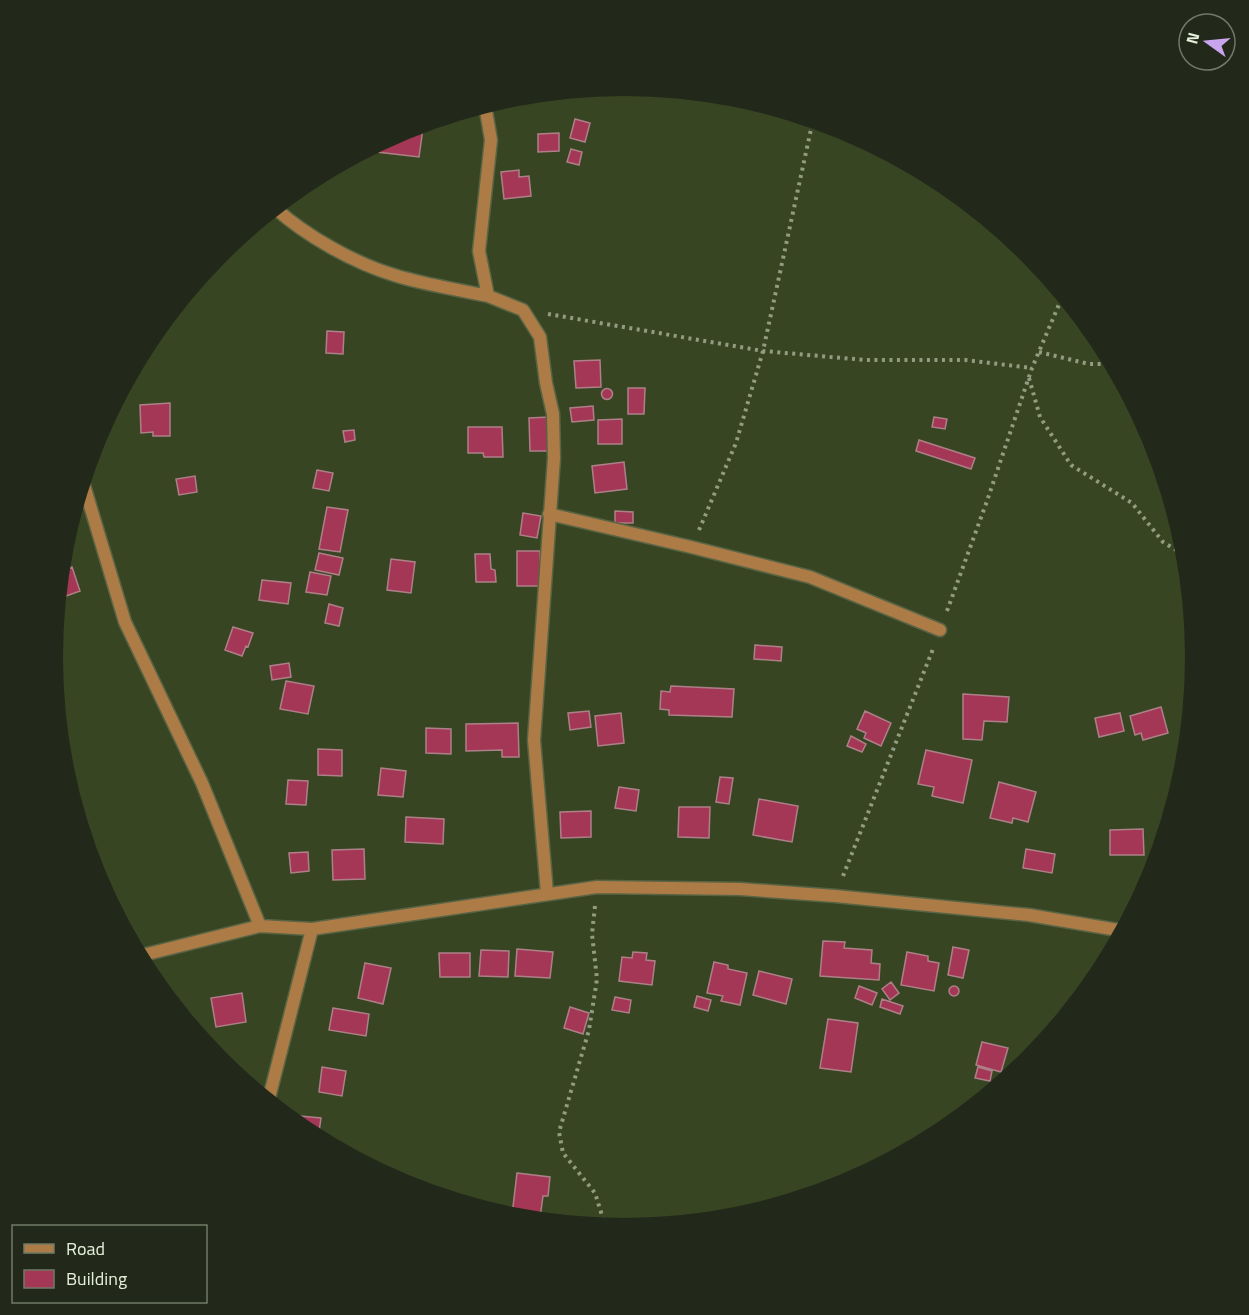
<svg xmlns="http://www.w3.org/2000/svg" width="1249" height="1315" font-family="'Titillium Web',sans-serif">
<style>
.building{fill:#a43756;stroke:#ad8088;stroke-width:1.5}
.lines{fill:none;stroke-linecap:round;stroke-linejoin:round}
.minor-casing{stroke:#586444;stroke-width:15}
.path{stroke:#919c80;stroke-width:4;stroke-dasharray:3 4.5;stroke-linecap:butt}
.minor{stroke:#ac7b46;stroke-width:12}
</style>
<rect width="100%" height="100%" fill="#384523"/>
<!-- building -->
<path class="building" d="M525,95L526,101L506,105L505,99Z
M575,119L590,123L585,142L570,138Z
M414,127L423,128L419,157L377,152L378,144Z
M559,133V151L538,152V134Z
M571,149L582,152L579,165L567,162Z
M519,170V177L529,176L531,196L504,199L501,172Z
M327,331L344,332L343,354L326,353Z
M600,360L601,387L576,388L574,361Z
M628,388H645L644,414H628Z
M601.5 394a5.5 5.5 0 1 1 11 0a5.5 5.5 0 1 1-11 0Z
M170,403V436H153V432L141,433L140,405Z
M593,406L594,420L572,422L570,408Z
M550,417V451H530L529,418Z
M934,417L947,419L945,429L932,427Z
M622,419V444H598V420Z
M468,427H502L503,457H484L483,453H468Z
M354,430L355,440L345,442L343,431Z
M919,440L975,458L971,469L916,451Z
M624,462L627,489L595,493L592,466Z
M317,470L333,473L329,491L313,488Z
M195,476L197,492L179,495L176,479Z
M327,507L348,510L340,552L319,549Z
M615,511L633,512V523H615Z
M523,513L541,516L537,538L520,535Z
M69,526L73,540L65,542Z
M517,551H540V586H517Z
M319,553L343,558L339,575L315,570Z
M475,554H490L491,569L495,570L496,582H476Z
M391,559L415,562L411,593L387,590Z
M72,567L80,591L58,599L61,572Z
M310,572L331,576L327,595L306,592Z
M262,580L291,583L288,604L259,600Z
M329,604L343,608L339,626L325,623Z
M233,627L253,633L248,647L246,646L242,656L225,650Z
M755,645L782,647L781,661L754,659Z
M289,663L291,677L272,680L270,666Z
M286,681L314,686L308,714L280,709Z
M671,686L734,689L732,717L669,715V710L660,709L661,691L670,692Z
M963,694L1009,697L1007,722L984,721L982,740L963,739Z
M1161,707L1168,733L1143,740L1141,733L1135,735L1130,716Z
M589,711L591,727L570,730L568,713Z
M865,711L891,723L881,746L864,738L866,733L857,729Z
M621,713L624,743L598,746L595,716Z
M1120,713L1124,731L1099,737L1095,718Z
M518,723L519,757H502V750L466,751V724Z
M426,728L451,729V754L426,753Z
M851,736L866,744L862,752L847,746Z
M318,749L342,750V776L318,775Z
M926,750L972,760L963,803L932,796L934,787L918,784Z
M381,768L406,771L403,797L378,795Z
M720,777L733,778L729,804L716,802Z
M288,780L308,781L306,805L286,804Z
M999,782L1036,792L1028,822L1013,818L1012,823L990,818Z
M619,787L639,790L636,811L615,808Z
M759,799L798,806L792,842L753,835Z
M679,807H710L709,838L678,837Z
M591,811V837L561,838L560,812Z
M406,817L444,819L443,844L405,842Z
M1143,829L1144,855H1110V830Z
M364,849L365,879L333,880L332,850Z
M1026,849L1055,854L1052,873L1023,868Z
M308,852L309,871L291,873L289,853Z
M823,941L845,942L844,948L872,950L871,963L880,964L879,980L820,976Z
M953,947L969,950L963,978L948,975Z
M517,949L553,952L550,978L515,976Z
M481,950L509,951L508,977L479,976Z
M633,952L647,953L646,960L655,961L652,985L619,981L622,957L632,958Z
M907,952L928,956V961L939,963L934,991L901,985Z
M439,953H470V977H440Z
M714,962L728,965V969L747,973L740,1005L721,1001L723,996L707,993Z
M365,963L391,968L383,1004L358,998Z
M759,971L792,979L786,1004L753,995Z
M891,982L899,993L890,1000L882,989Z
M859,986L877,993L872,1005L855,998Z
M949 991a5 5 0 1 1 10 0a5 5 0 1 1-10 0Z
M242,993L246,1022L216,1027L211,998Z
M697,996L711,1000L708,1011L694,1007Z
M615,997L631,1000L629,1013L612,1010Z
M882,999L903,1006L900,1014L880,1007Z
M570,1007L589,1013L583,1034L564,1028Z
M333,1008L369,1014L366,1036L329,1030Z
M828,1019L858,1023L851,1072L820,1068Z
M982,1042L1008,1048L1001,1072L976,1065Z
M322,1067L346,1071L342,1096L319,1092Z
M978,1067L992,1071L990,1081L975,1078Z
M300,1116L321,1118L318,1139L299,1126Z
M517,1173L550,1177L548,1196H543L540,1218L512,1215Z"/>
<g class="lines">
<defs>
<path id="minor" d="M485,105L491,140L479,251L488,296L523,310L540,337L546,383L553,414L554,458L534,740L547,893
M275,208C306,236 354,263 394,275C425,285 457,289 488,296
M83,482L125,622L202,783L260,926
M549,514L691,547L810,577L940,630
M139,956L260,926L312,929L597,887L740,889L835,896L1029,915L1124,931
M268,1102L312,929"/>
</defs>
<!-- minor casing -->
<use href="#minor" class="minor-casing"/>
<!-- path -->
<path class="path" d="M548,314L763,351L865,360H965L1032,368
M1039,352L1089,364H1113
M1029,378L1040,417L1071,465L1132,503L1163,542L1186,556
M699,530L736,443L763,351L813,120
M947,611L987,501L1032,368L1063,295
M843,876L933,649
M595,906L592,934L597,979L589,1030L559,1132L563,1153L595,1193L606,1228"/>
<!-- minor -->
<use href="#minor" class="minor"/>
</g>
<!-- crop -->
<path d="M0 0H1249V1315H0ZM63 657a561 561 0 1 1 1122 0a561 561 0 1 1-1122 0Z" fill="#23291a" fill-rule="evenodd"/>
<!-- legend -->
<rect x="12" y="1225" width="195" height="78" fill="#23291a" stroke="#717967" stroke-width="1.5"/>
<rect x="24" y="1244" width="30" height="9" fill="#ac7b46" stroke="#717967" stroke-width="1.5"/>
<text x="66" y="1255" font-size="18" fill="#e7f0db">Road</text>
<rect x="24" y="1270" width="30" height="18" fill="#a43756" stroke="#717967" stroke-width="1.5"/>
<text x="66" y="1285" font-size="18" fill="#e7f0db">Building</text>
<!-- north arrow -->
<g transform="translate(1207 42) rotate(285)"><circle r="28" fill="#23291a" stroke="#717967" stroke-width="1.5"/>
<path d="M0-4.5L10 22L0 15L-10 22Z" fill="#c9a5ee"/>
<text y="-9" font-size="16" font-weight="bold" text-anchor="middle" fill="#e7f0db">N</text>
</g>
</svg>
